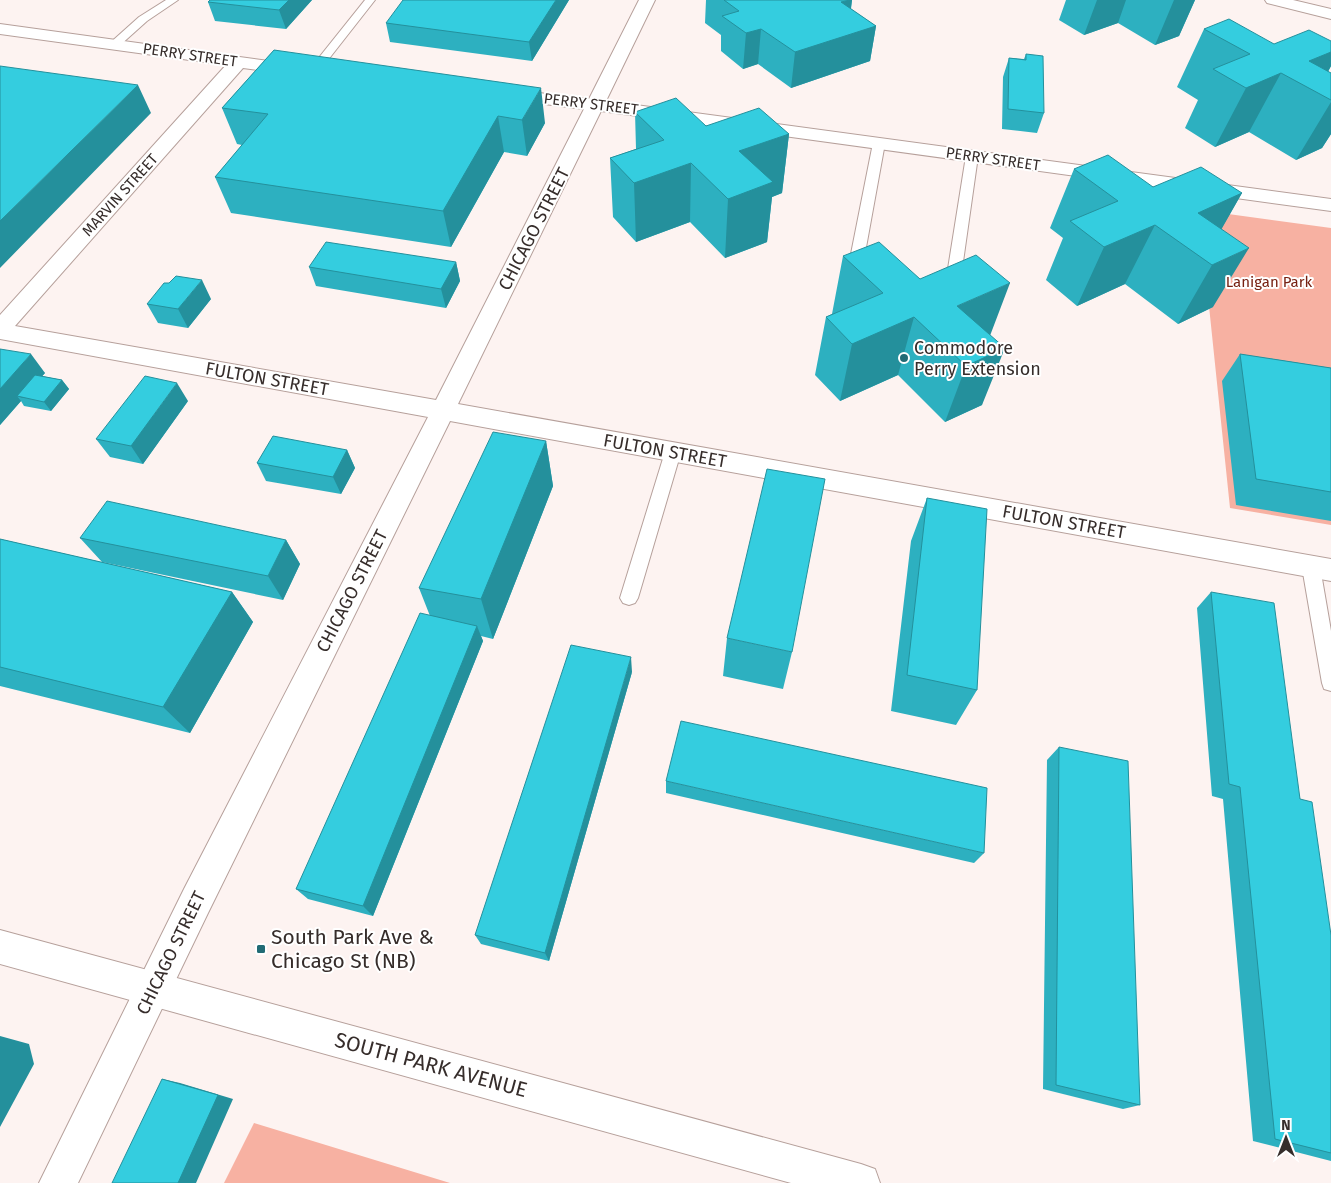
<svg xmlns="http://www.w3.org/2000/svg" width="1331" height="1183" font-family="'Fira Sans',sans-serif">
<style>
.green{fill:#f7b1a2}
.lines{fill:none;stroke-linecap:round;stroke-linejoin:round}
.lane-casing{stroke:#b6a09b;stroke-width:2}
.street-casing{stroke:#b6a09b;stroke-width:2}
.secondary-casing{stroke:#b6a09b;stroke-width:2}
.lane{fill:#fff;fill-rule:evenodd}
.street{fill:#fff;fill-rule:evenodd}
.secondary{fill:#fff;fill-rule:evenodd}
.wall{fill:#2db0c0}
.shaded-wall{fill:#24909c}
.building{fill:#34cddf;stroke:#24909c}
.poi-dot{fill:#216b75;stroke:#fff;stroke-width:2}
.labels{text-anchor:middle;stroke-width:4;stroke-linejoin:round;paint-order:stroke}
.far-street-label{font-size:15px;fill:#362d2b;stroke:#fff}
.far-park-label{font-size:15px;fill:#772112;stroke:#fff}
.street-label{font-size:18px;fill:#362d2b;stroke:#fff}
.poi-label{font-size:18px;fill:#362d2b;stroke:#fff;text-anchor:start}
.near-poi-label{font-size:21px;fill:#362d2b;stroke:#fff;text-anchor:start}
.near-street-label{font-size:21px;fill:#362d2b;stroke:#fff}
</style>
<rect width="100%" height="100%" fill="#fdf3f1"/>
<!-- green -->
<path class="green" d="M1199,210L1331,228V525L1230,508Z
M254,1123L450,1183H224Z"/>
<g class="lines">
<defs>
<path id="lane" d="M166,0H178L147,21L118,47H110L109,45L110,43L139,17Z
M365,0H375L317,74H309L307,72L309,70Z
M879,139L885,143L863,264L868,271L866,274H856L849,264L873,143Z
M972,152L978,156L961,276C956,284 953,290 943,287L941,284L947,275L966,156Z
M673,446L679,448L681,452L638,598L635,603L629,605L623,603L620,598L665,452L667,448Z
M1311,560L1317,562L1320,567L1331,631V691L1324,689L1322,683L1302,567L1305,562Z"/>
<path id="street" d="M639,0H655L606,101L1331,199V211L601,111L458,404L1331,559V581L450,421L208,913L78,1183H39L184,889L428,417L0,339V315L226,65L0,34V24L298,65L304,66L307,70L304,74L298,75L243,68L15,326L436,400L584,109L505,99L499,98L496,94L499,90L505,89L589,99Z
M1265,0H1293L1331,9V19L1267,3Z"/>
<path id="secondary" d="M0,930L861,1164L875,1169L880,1183H791L0,964Z"/>
</defs>
<!-- lane casing -->
<use href="#lane" class="lane-casing"/>
<!-- street casing -->
<use href="#street" class="street-casing"/>
<!-- secondary casing -->
<use href="#secondary" class="secondary-casing"/>
<!-- lane -->
<use href="#lane" class="lane"/>
<!-- street -->
<use href="#street" class="street"/>
<!-- secondary -->
<use href="#secondary" class="secondary"/>
</g>
<!-- wall -->
<path class="wall" d="M210,0H312L286,29L215,21L208,2Z
M569,0L532,61L390,42L386,23Z
M706,0H852L851,9L876,26L870,61L791,88L758,64L743,69L721,51V35L705,23Z
M1066,0H1195L1179,36L1155,45L1118,23L1084,35L1059,20Z
M1204,29L1274,44L1331,41V66L1328,72L1331,73V134L1322,148L1296,160L1249,132L1215,147L1185,128L1198,100L1177,87Z
M274,50L545,123L527,156L504,152L451,247L231,213L215,177L242,145L237,144L222,108Z
M1026,54L1044,113L1037,133L1002,129L1003,77L1009,58L1024,59Z
M635,112L706,126L789,134L782,193L772,197L767,242L725,258L690,222L636,242L613,217L610,158L636,149Z
M1074,169L1153,187L1242,193L1221,229L1213,307L1178,324L1125,284L1077,306L1046,280L1063,238L1050,228Z
M843,256L920,279L990,335L982,405L945,422L898,375L840,401L815,375L826,317L832,314Z
M456,262L460,281L446,308L316,286L309,267Z
M211,299L188,328L158,323L147,304Z
M0,349L45,373L42,376L62,380L69,389L51,411L24,406L21,401L0,425Z
M1240,354L1331,368V521L1236,505L1222,381Z
M188,401L143,464L110,457L96,439Z
M546,441L553,486L493,639L481,636L483,641L373,916L308,899L296,889L430,616L419,588Z
M347,450L355,468L341,494L266,481L257,463Z
M927,498L977,690L956,725L891,711L911,541Z
M80,538L286,540L300,564L283,600L102,562Z
M0,539L232,592L253,622L190,733L0,686Z
M1211,592L1300,799L1331,935V1161L1253,1141L1223,799L1212,796L1197,608Z
M727,638L792,652L783,689L723,676Z
M632,672L549,961L481,944L475,935Z
M1059,747L1140,1105L1123,1109L1043,1089L1047,760Z
M666,781L984,853L974,863L666,793Z"/>
<!-- shaded-wall -->
<path class="shaded-wall" d="M289,0H312L286,29L279,10Z
M556,0H569L532,61L529,42Z
M850,0H852L847,35L841,2Z
M1097,0H1126L1118,23L1084,35Z
M1174,0H1195L1179,36L1155,45Z
M876,26L870,61L791,88L795,52Z
M761,29L758,64L743,69L746,33Z
M1331,52V66L1316,92L1309,61Z
M1281,73L1249,132L1215,147L1246,88Z
M138,85L151,113L0,268V221Z
M541,88L545,123L527,156L522,120Z
M1331,102V134L1322,148L1296,160Z
M498,116L504,152L451,247L443,211Z
M789,134L782,193L772,197L767,242L725,258L728,199L739,151Z
M691,163L690,222L636,242L634,183Z
M1242,193L1208,253L1198,213Z
M1155,225L1125,284L1077,306L1104,247Z
M1249,248L1213,307L1178,324L1212,265Z
M456,262L460,281L446,308L441,289Z
M202,280L211,299L188,328L178,309Z
M1010,283L988,341L957,306Z
M914,317L898,375L840,401L852,344Z
M1005,348L982,405L945,422L966,366Z
M31,354L45,373L23,398L17,396L21,401L0,425V389Z
M62,380L69,389L51,411L44,402Z
M177,383L188,401L143,464L131,446Z
M546,441L553,486L493,639L481,599Z
M347,450L355,468L341,494L333,477Z
M286,540L300,564L283,600L268,576Z
M232,592L253,622L190,733L163,707Z
M477,626L483,641L373,916L363,906Z
M631,657L632,672L549,961L545,953Z
M0,1036L29,1044L34,1064L0,1127Z
M162,1079L180,1083L233,1099L196,1183H178Z"/>
<!-- building -->
<path class="building" d="M210,0H289L279,10L208,2Z
M403,0H556L529,42L386,23Z
M724,0H850L841,2L876,26L795,52L761,29L746,33L722,16L739,11Z
M1229,19L1274,44L1309,30L1331,41V52L1309,61L1331,73V100L1281,73L1246,88L1213,69L1250,54L1204,29Z
M274,50L541,88L522,120L498,116L443,211L215,177L268,114L222,108Z
M1026,54L1043,56L1044,113L1008,109L1009,58L1026,60Z
M0,66L138,85L0,221Z
M676,98L706,126L759,108L789,134L739,151L773,182L728,199L691,163L634,183L610,158L664,140L635,112Z
M1108,155L1153,187L1201,167L1242,193L1198,213L1249,248L1212,265L1155,225L1104,247L1070,221L1118,201L1074,169Z
M326,242L456,262L441,289L309,267Z
M879,242L920,279L976,255L1010,283L957,306L1005,348L966,366L914,317L852,344L826,317L883,293L843,256Z
M176,276L202,280L178,309L147,304L164,283H169Z
M0,349L31,354L0,389Z
M1240,354L1331,368V492L1256,479Z
M35,375L62,380L44,402L17,396Z
M145,376L177,383L131,446L96,439Z
M493,432L546,441L481,599L419,588Z
M273,436L347,450L333,477L257,463Z
M767,469L825,479L792,652L727,638Z
M927,498L987,509L977,690L907,675Z
M107,501L286,540L268,576L80,538Z
M0,539L232,592L163,707L0,667Z
M1211,592L1274,603L1300,799L1312,802L1331,935V1153L1275,1139L1240,787L1229,784Z
M420,613L477,626L363,906L296,889Z
M571,645L631,657L545,953L475,935Z
M681,721L987,788L984,853L666,781Z
M1059,747L1128,761L1140,1105L1056,1085Z
M162,1079L218,1095L178,1183H112Z"/>
<!-- markers -->
<g class="poi-dot">
<circle cx="904" cy="358" r="5"/>
<rect x="256" y="944" width="10" height="10" rx="2.5"/>
</g>
<g class="labels">
<!-- far-street labels -->
<g class="far-street-label">
<text transform="translate(190 55) rotate(8)" y="5">PERRY STREET</text>
<text transform="translate(591 104) rotate(7)" y="5">PERRY STREET</text>
<text transform="translate(993 159) rotate(8)" y="5">PERRY STREET</text>
<text transform="translate(120 195) rotate(-48)" y="5">MARVIN STREET</text>
</g>
<!-- far-park labels -->
<g class="far-park-label">
<text x="1269" y="287">Lanigan Park</text>
</g>
<!-- street labels -->
<g class="street-label">
<text transform="translate(534 229) rotate(-63)" y="6">CHICAGO STREET</text>
<text transform="translate(267 379) rotate(10)" y="6">FULTON STREET</text>
<text transform="translate(665 451) rotate(10)" y="6">FULTON STREET</text>
<text transform="translate(1064 522) rotate(10)" y="6">FULTON STREET</text>
<text transform="translate(352 591) rotate(-63)" y="6">CHICAGO STREET</text>
<text transform="translate(171 953) rotate(-64)" y="6">CHICAGO STREET</text>
</g>
<!-- poi labels -->
<g class="poi-label">
<text x="914" y="354">Commodore<tspan x="914" dy="21">Perry Extension</tspan></text>
</g>
<!-- near-poi labels -->
<g class="near-poi-label">
<text x="271" y="944">South Park Ave &amp;<tspan x="271" dy="24">Chicago St (NB)</tspan></text>
</g>
<!-- near-street labels -->
<g class="near-street-label">
<text transform="translate(431 1065) rotate(15)" y="7">SOUTH PARK AVENUE</text>
</g>
</g>
<!-- north arrow -->
<g transform="translate(1286 1138)" stroke="#ffffff" stroke-width="4" paint-order="stroke">
<path d="M0-4L9 19L0 12L-9 19Z" fill="#362d2b"/>
<text y="-8" font-size="14" font-weight="bold" text-anchor="middle" fill="#362d2b">N</text>
</g>
</svg>
